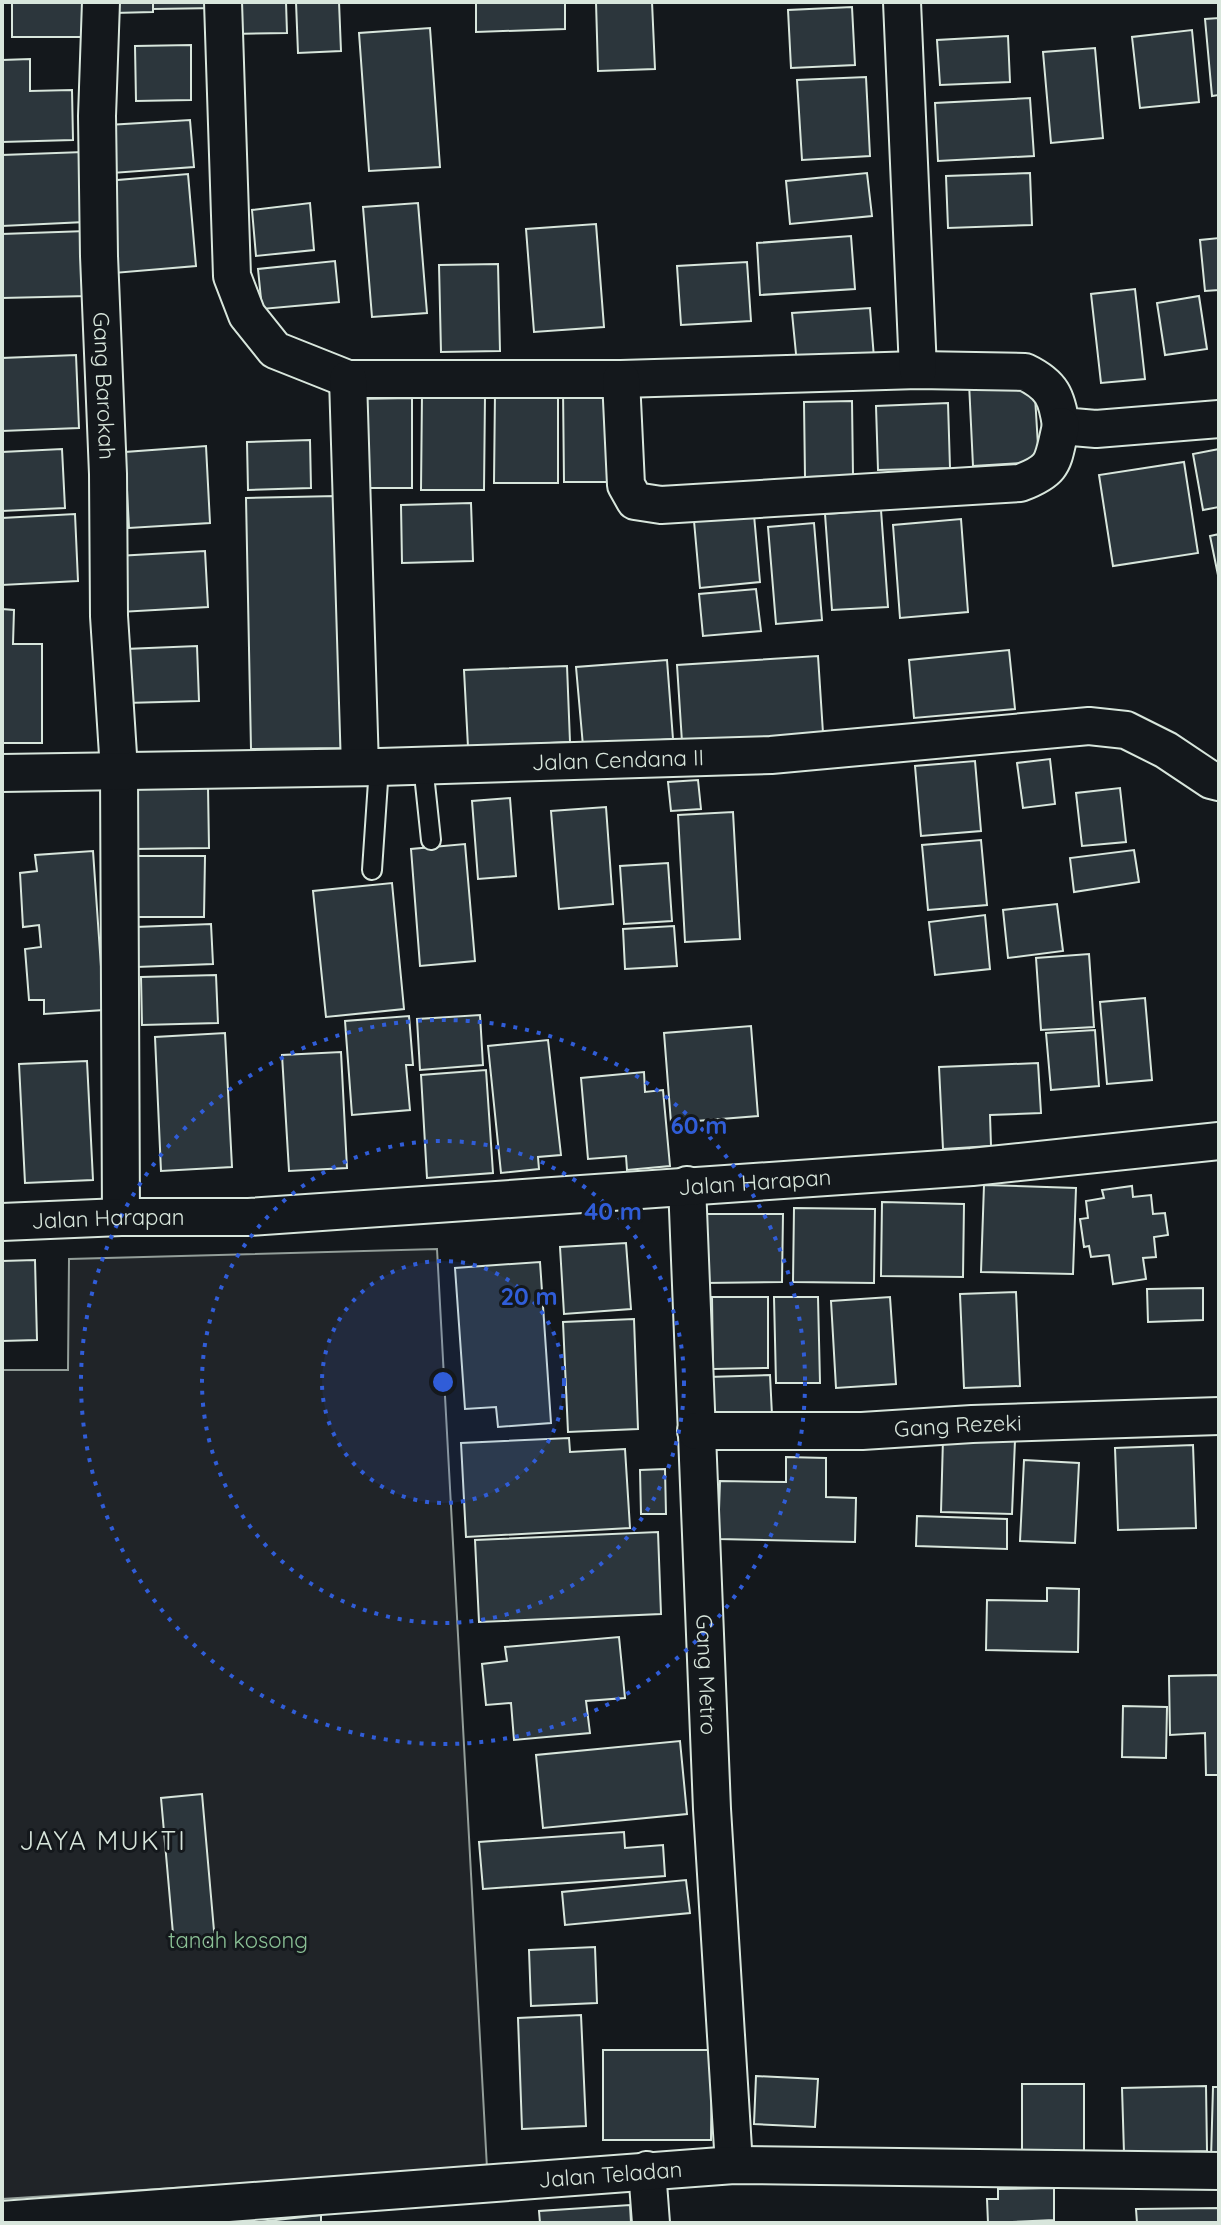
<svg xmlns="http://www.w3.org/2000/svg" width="1221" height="2225" font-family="Quicksand,sans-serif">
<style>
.green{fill:#202428;stroke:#939e99;stroke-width:2}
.building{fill:#2c363c;stroke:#d8e6dc;stroke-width:2}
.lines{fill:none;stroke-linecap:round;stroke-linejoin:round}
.service-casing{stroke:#d8e6dc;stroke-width:22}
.minor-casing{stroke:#d8e6dc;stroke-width:40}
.service{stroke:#14181c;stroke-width:18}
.minor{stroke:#14181c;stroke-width:36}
.ring{fill:none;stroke:#305dd8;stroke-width:4;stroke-dasharray:4 8}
.labels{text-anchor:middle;stroke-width:6;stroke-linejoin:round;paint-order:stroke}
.street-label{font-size:22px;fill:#d8e6dc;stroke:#14181c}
.park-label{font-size:22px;fill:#8ac095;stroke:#14181c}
.quarter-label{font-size:26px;letter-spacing:2px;fill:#d8e6dc;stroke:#14181c}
.centre{fill:#305dd8;stroke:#14181c;stroke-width:4}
.ring-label{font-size:24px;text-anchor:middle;font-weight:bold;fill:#305dd8;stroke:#14181c;stroke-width:6;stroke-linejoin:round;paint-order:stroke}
</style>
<rect width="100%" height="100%" fill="#14181c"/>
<!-- green -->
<path class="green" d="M437,1249L487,2168L2,2199V1370H68L69,1259Z"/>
<!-- building -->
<path class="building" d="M12,2H90V37H12Z
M114,2H153V12L114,13Z
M153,2H218V8L153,9Z
M231,2H286L287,33L231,34Z
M296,2H339L341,51L298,53Z
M476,2H565V29L476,32Z
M596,2H652L655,69L598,71Z
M852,7L855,65L791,68L788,10Z
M1219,18V95L1212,96L1205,19Z
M430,28L440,167L369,171L359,33Z
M1192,30L1199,102L1140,108L1132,37Z
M1008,36L1010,82L940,85L937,40Z
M191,45V100L136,101L135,46Z
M1095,48L1103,138L1051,143L1043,52Z
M30,59V91L72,90L73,140L2,142V60Z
M866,77L870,156L802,160L797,80Z
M1030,98L1034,156L938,161L935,103Z
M190,120L194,167L112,173L108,125Z
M83,152L85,222L2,226V155Z
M867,173L872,216L790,224L786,181Z
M1030,173L1032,225L948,228L946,176Z
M188,174L196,266L114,273L106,181Z
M310,203L314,250L256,256L252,210Z
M418,203L427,313L372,317L363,207Z
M596,224L604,327L534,332L526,229Z
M86,231L88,296L2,298V234Z
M851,236L855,289L760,295L757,243Z
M1219,238V290L1205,291L1200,240Z
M335,261L339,302L262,309L258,269Z
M747,262L751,321L681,325L677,266Z
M498,264L500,351L441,352L439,265Z
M1135,289L1145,379L1101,383L1091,294Z
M1199,296L1207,349L1165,355L1157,303Z
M870,308L874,358L797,364L792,313Z
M76,355L79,428L2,431V358Z
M1034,380L1039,462L973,466L969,383Z
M563,389H618L619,482H564Z
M495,392H558V483H494Z
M422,394L485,395L484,490H421Z
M412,398V488H355V399Z
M852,401L853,476L805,477L804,402Z
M948,403L950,468L878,470L876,406Z
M310,440L311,488L248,490L247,442Z
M206,446L210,523L129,528L125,452Z
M62,449L65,508L2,511V452Z
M1219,449V507L1203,510L1193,454Z
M1184,462L1198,553L1113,566L1099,475Z
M336,496L341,748L251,749L246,498Z
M471,503L473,561L402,563L401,505Z
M881,510L888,607L832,610L825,514Z
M75,514L78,581L2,585V518Z
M754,515L760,582L700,588L694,521Z
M961,519L968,612L900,618L893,525Z
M814,523L822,620L776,624L768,527Z
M1219,534V580L1210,536Z
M205,551L208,607L120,612L117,556Z
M756,589L761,631L703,636L699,594Z
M2,609L14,610L13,644H42V743H2Z
M197,646L199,701L126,703L125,649Z
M1009,650L1015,709L914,718L909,660Z
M818,656L823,733L682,742L677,665Z
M667,660L673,739L583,746L576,667Z
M567,666L570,742L468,747L464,670Z
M1050,759L1055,804L1023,808L1017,763Z
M975,761L981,831L921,836L915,766Z
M698,780L701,809L671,811L668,782Z
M208,787L209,848L133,849L132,789Z
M1120,788L1126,842L1082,846L1076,793Z
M510,798L516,876L478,879L472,801Z
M606,807L613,904L559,909L551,811Z
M733,812L740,939L685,942L678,815Z
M981,840L987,905L928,910L922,845Z
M465,844L475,961L420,966L411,849Z
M1134,850L1139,882L1074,892L1070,858Z
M93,851L104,1010L44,1014V1000H29L25,949L41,947L39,925L23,927L20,873L37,871L35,855Z
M132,856H205L204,917H132Z
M668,863L672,921L624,924L620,866Z
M392,883L404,1009L326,1017L313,891Z
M1057,904L1063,951L1008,958L1003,910Z
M985,915L990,969L935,975L929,922Z
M211,924L213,964L137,967L136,927Z
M674,926L677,966L625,969L623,929Z
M1089,954L1094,1027L1041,1030L1036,958Z
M216,975L218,1023L142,1025L141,977Z
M1145,998L1152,1080L1107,1084L1100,1002Z
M480,1015L483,1065L420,1070L417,1019Z
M409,1016L413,1065H406L410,1110L352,1115L345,1021Z
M751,1026L758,1116L671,1123L664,1033Z
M1095,1030L1099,1086L1051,1090L1046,1033Z
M225,1033L232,1167L161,1171L155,1037Z
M548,1040L561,1155L538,1157L539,1169L501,1173L488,1046Z
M341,1052L347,1168L289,1171L282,1055Z
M87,1061L93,1180L25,1183L19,1064Z
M1038,1063L1041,1113L990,1115L991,1146L943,1149L939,1067Z
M486,1070L493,1173L427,1178L421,1075Z
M644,1072L645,1092L663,1090L670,1166L627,1170L626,1156L588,1159L581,1078Z
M984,1185L1076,1188L1073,1274L981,1272Z
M1132,1186L1133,1197L1151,1195L1153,1214L1165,1213L1168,1235L1154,1237L1156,1257L1143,1258L1146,1279L1113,1284L1109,1255L1091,1257L1089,1246L1084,1247L1080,1219L1088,1218L1086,1201L1104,1198L1102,1190Z
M882,1202L964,1204L963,1277L881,1276Z
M794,1208L875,1209L874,1283L793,1282Z
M704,1214H783L782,1282L704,1283Z
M626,1243L631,1309L564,1314L560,1247Z
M35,1260L37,1340L2,1341V1261Z
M540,1262L551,1423L498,1427L496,1407L465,1409L455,1268Z
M1203,1288V1320L1148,1322L1147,1289Z
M1016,1292L1020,1386L964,1388L960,1294Z
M712,1297H768V1368L713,1369Z
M774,1297H818L820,1383H776Z
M890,1297L896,1384L836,1388L831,1301Z
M634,1319L638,1429L568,1432L563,1322Z
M770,1375L772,1415L710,1419L708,1377Z
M569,1438L570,1452L625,1449L630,1528L466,1537L461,1443Z
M943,1438L1015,1440L1012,1514L941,1512Z
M1193,1445L1196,1528L1118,1530L1115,1448Z
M786,1457L826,1458V1497L856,1498L855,1542L718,1539L720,1481L786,1482Z
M1024,1460L1079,1463L1075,1543L1020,1541Z
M665,1469L666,1514H641L640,1470Z
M917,1516L1007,1519V1549L916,1546Z
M658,1532L661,1614L479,1622L475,1540Z
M1047,1588L1079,1589L1078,1652L986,1650L987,1600L1047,1601Z
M619,1637L625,1698L586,1701L590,1733L514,1740L511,1703L486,1705L482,1664L507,1661L505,1647Z
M1219,1675V1775H1206L1205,1733L1170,1735L1169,1676Z
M1123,1706L1167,1707L1166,1758L1122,1757Z
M680,1741L687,1814L543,1828L536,1755Z
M202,1794L215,1942L174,1945L161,1798Z
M624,1832L625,1848L663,1845L665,1876L483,1889L479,1842Z
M686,1880L690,1913L565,1925L562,1892Z
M595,1947L597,2003L531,2006L529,1950Z
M581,2015L586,2126L522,2129L518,2018Z
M603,2050H712L711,2140H603Z
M756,2076L818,2079L815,2127L754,2124Z
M1022,2084H1084V2166H1022Z
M1206,2086L1207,2151L1124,2153L1122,2088Z
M1213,2087H1219V2159H1211Z
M1054,2188V2220L988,2223L987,2199H998V2189Z
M630,2205L631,2223H540L539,2211Z
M1219,2208V2223H1137L1136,2209Z
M321,2215V2223H250Z"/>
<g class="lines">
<defs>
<path id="service" d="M423,765L431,840
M372,870L379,767"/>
<g id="minor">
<path id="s1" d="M101,2L97,116L99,256L108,474L109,616L119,770L121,1217"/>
<path d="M223,2L232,276L247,315L275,350L348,379H621L918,370L1025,372C1052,385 1057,397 1061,426L1096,429L1219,419"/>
<path d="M902,2L918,370"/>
<path d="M348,379L360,767"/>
<path d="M621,379L626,485L635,501L661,505L1020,483C1057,469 1052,461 1061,426"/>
<path id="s2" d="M2,773L379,767L771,755L1089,726L1126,730L1166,750L1211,780L1219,782"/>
<path id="s3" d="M687,1185L712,1809L734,2165"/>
<path id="s4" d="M2,1222L121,1217H249L972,1167L1219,1141"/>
<path id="s5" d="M696,1431H862L972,1424L1219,1416"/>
<path d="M647,2170L651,2223"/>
<path id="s6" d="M2,2220L734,2165L1219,2171"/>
</g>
</defs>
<!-- service casing -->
<use href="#service" class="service-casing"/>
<!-- minor casing -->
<use href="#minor" class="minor-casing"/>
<!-- service -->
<use href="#service" class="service"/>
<!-- minor -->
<use href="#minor" class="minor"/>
</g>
<!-- distance rings -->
<circle cx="443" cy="1382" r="121" fill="#305dd8" fill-opacity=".12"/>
<g class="ring">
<circle cx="443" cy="1382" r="121"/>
<circle cx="443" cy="1382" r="241"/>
<circle cx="443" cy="1382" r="362"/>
</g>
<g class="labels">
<!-- street labels -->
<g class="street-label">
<text dy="8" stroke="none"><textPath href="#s1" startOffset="384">Gang Barokah</textPath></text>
<text dy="8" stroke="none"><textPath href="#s2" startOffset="616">Jalan Cendana II</textPath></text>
<text dy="8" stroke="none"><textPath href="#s4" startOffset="754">Jalan Harapan</textPath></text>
<text dy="8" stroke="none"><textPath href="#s4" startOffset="106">Jalan Harapan</textPath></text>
<text dy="8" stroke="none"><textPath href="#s5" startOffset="262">Gang Rezeki</textPath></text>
<text dy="8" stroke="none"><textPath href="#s3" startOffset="490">Gang Metro</textPath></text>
<text dy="8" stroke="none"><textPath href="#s6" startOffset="610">Jalan Teladan</textPath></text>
</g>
<!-- park labels -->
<g class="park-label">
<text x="238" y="1948">tanah kosong</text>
</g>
<!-- quarter labels -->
<g class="quarter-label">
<text x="103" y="1850">JAYA MUKTI</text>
</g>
</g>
<circle cx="443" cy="1382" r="12" class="centre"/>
<g class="ring-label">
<text x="699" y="1134">60 m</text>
<text x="613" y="1220">40 m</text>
<text x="529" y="1305">20 m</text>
</g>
<!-- border -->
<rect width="1221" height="2225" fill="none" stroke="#d8e6dc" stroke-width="8"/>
</svg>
